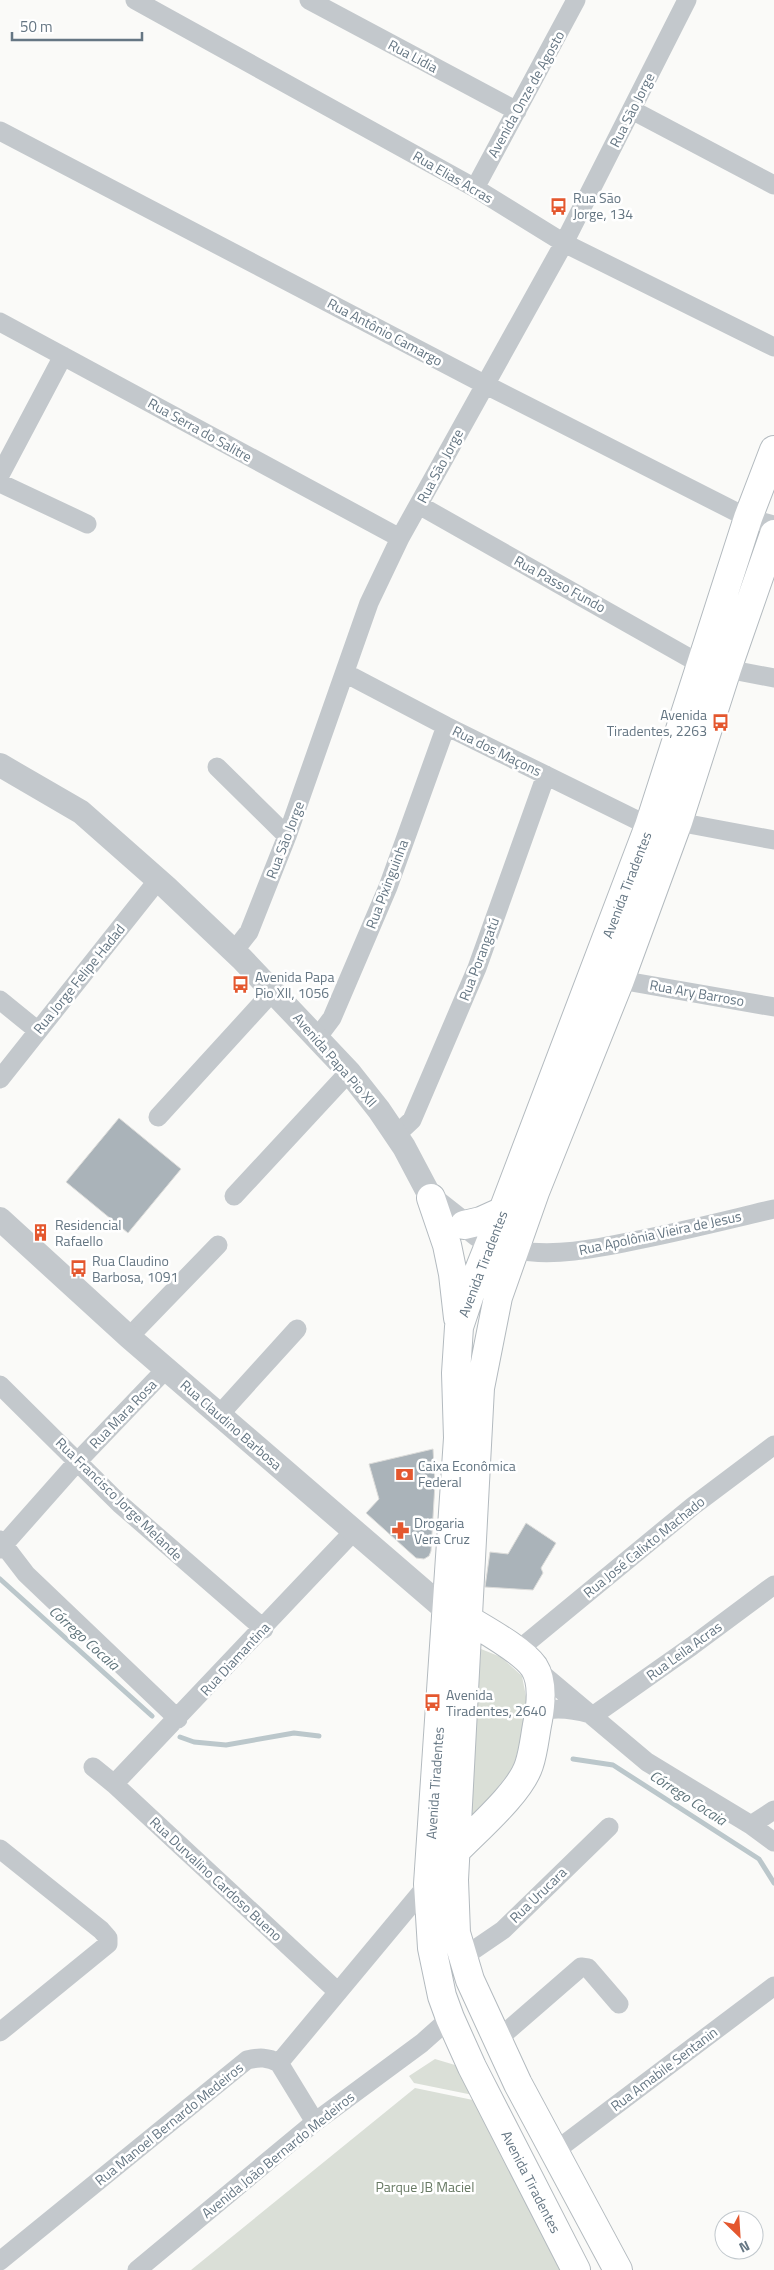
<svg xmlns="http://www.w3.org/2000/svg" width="774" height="2270" font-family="'Titillium Web',sans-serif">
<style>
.green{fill:#dadfd7}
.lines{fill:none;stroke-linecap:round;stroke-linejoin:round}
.stream{stroke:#bbc7cb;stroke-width:5}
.building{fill:#aab3b9;stroke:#dcdcda}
.secondary-casing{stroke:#b3babf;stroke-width:30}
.minor{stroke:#c3c8cc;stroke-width:19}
.tertiary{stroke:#c3c8cc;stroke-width:24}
.secondary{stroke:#fff;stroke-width:28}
.labels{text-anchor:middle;stroke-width:5;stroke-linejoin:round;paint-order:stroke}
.street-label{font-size:14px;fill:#657683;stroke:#fff}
.poi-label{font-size:14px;fill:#657683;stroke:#fff;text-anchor:start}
.park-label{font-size:14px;fill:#687a64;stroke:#fff}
.water-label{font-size:15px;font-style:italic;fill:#60757c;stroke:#fff}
</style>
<rect width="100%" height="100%" fill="#fafaf8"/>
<!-- green -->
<path class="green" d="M481,1649L501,1657L522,1676L528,1707L514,1766L479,1812L469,1815Z
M435,2059L455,2065L473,2095L414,2083L409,2076Z
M415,2088L473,2100L560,2270H191Z"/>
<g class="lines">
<!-- stream -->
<path class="stream" d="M0,1579L152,1716
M180,1737L194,1742L226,1745L294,1733L319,1736
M573,1759L613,1765L759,1859L774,1883"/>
</g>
<!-- building -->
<path class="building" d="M119,1118L181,1169L128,1233L66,1182Z
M433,1449L435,1483L431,1551L429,1556L424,1559L416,1558L366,1513L379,1499L369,1464Z
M526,1523L556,1543L541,1568L543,1573L533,1590L485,1587L490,1552L508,1554Z"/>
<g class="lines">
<defs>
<path id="secondary" d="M431,1198L447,1245L453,1274L458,1318
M464,1225L481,1221L512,1207
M455,1852C476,1830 520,1793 529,1765C534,1750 535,1734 538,1720C541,1704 543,1681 534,1667C522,1650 487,1631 469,1620
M576,2270L472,2067L450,2018L442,1996L432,1948L428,1884L458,1438L456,1373L459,1327L473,1285L502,1213L649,826L748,518L774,450
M618,2270L518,2084L470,1980L456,1933L454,1880L480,1388L498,1297L535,1192L620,980L678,822L727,669L774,534"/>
</defs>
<!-- secondary casing -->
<use href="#secondary" class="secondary-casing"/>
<!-- minor -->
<path class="minor" d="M135,0L475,188L564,243L774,347
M309,0L517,111
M632,110L774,185
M0,131L484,384L748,518L774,525
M475,188L576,0
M0,322L400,538
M0,475L63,356
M0,483L87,524
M419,505L700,664
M727,669L774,678
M345,673L446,726L649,826
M217,767L287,836
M678,822L774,840
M234,951L249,932L287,836L369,603L400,538L564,243L687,0
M620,980L774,1007
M0,1000L38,1031
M317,1038L332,1018L388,887L446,726
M0,1079L158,880
M158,1117L274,990
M396,1135L412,1120L477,968L546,775
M234,1196L349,1072
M515,1250C554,1257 594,1249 633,1241C680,1232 727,1220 774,1209
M129,1337L218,1245
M0,1385L120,1504L264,1629
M220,1414L297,1329
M0,1540L26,1574L178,1719
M0,1549L78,1461L166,1369
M517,1651L693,1506L774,1445
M534,1667L647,1762L751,1825L774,1842
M540,1711C557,1707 573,1709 590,1714
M594,1715L692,1646L774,1585
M93,1767L114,1784L338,1992
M114,1784L353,1532
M751,1825L774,1810
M0,1849L101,1930L108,1938V1944L0,2032
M462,1958L503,1930L609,1827
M497,2040L581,1967L588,1968L619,2004
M279,2063L428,1884
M554,2152L774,1986
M0,2261L247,2060C259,2057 268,2057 279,2063L315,2122
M137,2270L315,2122L422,2043L450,2018"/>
<!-- tertiary -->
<path class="tertiary" d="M0,765L81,812L166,887L242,959L349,1072L379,1110L404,1147L431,1198L478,1235
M0,1219L129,1337L447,1611L460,1616"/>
<!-- secondary -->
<use href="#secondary" class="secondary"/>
</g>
<!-- icons -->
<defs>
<symbol id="bus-bare" viewBox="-9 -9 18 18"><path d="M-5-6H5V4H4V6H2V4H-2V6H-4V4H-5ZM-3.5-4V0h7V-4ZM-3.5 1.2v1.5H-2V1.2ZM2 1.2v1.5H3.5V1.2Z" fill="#e4572e" stroke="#fff" stroke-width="2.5" paint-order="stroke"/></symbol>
<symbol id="building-bare" viewBox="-9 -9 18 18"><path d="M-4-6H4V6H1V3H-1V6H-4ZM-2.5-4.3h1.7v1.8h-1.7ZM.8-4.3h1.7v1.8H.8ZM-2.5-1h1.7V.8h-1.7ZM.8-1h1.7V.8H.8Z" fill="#e4572e" stroke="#fff" stroke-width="2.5" paint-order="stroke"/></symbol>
<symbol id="bank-bare" viewBox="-9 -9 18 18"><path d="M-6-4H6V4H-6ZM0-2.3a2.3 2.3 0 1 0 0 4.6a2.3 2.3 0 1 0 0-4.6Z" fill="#e4572e" stroke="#fff" stroke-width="2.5" paint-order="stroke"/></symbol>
<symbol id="pharmacy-bare" viewBox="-9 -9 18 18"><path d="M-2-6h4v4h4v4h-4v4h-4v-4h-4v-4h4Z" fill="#e4572e" stroke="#fff" stroke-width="2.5" paint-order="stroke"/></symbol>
</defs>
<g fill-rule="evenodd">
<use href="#bus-bare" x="546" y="194" width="25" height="25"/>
<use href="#bus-bare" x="708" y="710" width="25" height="25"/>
<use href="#bus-bare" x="228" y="972" width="25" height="25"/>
<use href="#building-bare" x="28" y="1220" width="25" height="25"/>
<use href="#bus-bare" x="66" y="1256" width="25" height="25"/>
<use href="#bank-bare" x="392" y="1462" width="25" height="25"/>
<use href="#pharmacy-bare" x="388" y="1518" width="25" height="25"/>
<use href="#bus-bare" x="420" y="1690" width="25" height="25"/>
</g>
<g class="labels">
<!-- street labels -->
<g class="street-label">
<text transform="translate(413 56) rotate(28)" y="5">Rua Lidia</text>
<text transform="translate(526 94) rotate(-61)" y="5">Avenida Onze de Agosto</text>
<text transform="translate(632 110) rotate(-63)" y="5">Rua São Jorge</text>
<text transform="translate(453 177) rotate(30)" y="5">Rua Elias Acras</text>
<text transform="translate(385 332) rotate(28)" y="5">Rua Antônio Camargo</text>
<text transform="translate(200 430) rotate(29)" y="5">Rua Serra do Salitre</text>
<text transform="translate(440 466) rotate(-62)" y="5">Rua São Jorge</text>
<text transform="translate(560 584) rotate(29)" y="5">Rua Passo Fundo</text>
<text transform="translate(497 751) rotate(26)" y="5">Rua dos Maçons</text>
<text transform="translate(285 840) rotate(-69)" y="5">Rua São Jorge</text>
<text transform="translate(387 884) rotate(-69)" y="5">Rua Pixinguinha</text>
<text transform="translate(627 885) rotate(-69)" y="5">Avenida Tiradentes</text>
<text transform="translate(479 959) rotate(-69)" y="5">Rua Porangatú</text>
<text transform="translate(79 979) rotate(-51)" y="5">Rua Jorge Felipe Hadad</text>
<text transform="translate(697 993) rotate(10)" y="5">Rua Ary Barroso</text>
<text transform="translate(335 1060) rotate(49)" y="5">Avenida Papa Pio XII</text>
<text transform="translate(660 1233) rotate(-12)" y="5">Rua Apolônia Vieira de Jesus</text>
<text transform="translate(483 1264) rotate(-69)" y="5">Avenida Tiradentes</text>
<text transform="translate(123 1414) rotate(-46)" y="5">Rua Mara Rosa</text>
<text transform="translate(231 1425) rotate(41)" y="5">Rua Claudino Barbosa</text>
<text transform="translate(119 1499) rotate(44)" y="5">Rua Francisco Jorge Melande</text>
<text transform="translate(644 1547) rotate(-39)" y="5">Rua José Calixto Machado</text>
<text transform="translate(684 1651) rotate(-36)" y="5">Rua Leila Acras</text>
<text transform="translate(235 1659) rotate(-47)" y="5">Rua Diamantina</text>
<text transform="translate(435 1783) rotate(-86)" y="5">Avenida Tiradentes</text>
<text transform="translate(216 1879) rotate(43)" y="5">Rua Durvalino Cardoso Bueno</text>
<text transform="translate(538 1895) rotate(-44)" y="5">Rua Urucara</text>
<text transform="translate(664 2069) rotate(-37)" y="5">Rua Amabile Sentanin</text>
<text transform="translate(169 2124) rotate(-39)" y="5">Rua Manoel Bernardo Medeiros</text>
<text transform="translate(278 2155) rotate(-39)" y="5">Avenida João Bernardo Medeiros</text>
<text transform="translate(531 2182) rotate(63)" y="5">Avenida Tiradentes</text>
</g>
<!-- poi labels -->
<g class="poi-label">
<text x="573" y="203">Rua São<tspan x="573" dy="16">Jorge, 134</tspan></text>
<text x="707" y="720" text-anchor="end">Avenida<tspan x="707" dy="16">Tiradentes, 2263</tspan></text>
<text x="255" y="982">Avenida Papa<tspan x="255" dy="16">Pio XII, 1056</tspan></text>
<text x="55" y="1230">Residencial<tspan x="55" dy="16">Rafaello</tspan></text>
<text x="92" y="1266">Rua Claudino<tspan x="92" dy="16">Barbosa, 1091</tspan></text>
<text x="418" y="1471">Caixa Econômica<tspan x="418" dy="16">Federal</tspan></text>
<text x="414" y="1528">Drogaria<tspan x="414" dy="16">Vera Cruz</tspan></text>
<text x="446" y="1700">Avenida<tspan x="446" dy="16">Tiradentes, 2640</tspan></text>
</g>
<!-- park labels -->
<g class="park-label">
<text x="425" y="2192">Parque JB Maciel</text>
</g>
<!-- water labels -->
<g class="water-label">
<text transform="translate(84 1638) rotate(42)" y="5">Córrego Cocaia</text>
<text transform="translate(688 1798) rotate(33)" y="5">Córrego Cocaia</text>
</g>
</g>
<!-- north arrow -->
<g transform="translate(739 2235) rotate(155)"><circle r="24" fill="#ffffff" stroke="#c1c8cd"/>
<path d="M0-4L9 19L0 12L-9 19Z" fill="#e4572e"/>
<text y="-8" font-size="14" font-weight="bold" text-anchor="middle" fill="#657683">N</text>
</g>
<!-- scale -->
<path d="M12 32v8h130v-8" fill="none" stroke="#657683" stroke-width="2.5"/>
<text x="20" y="32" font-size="15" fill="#657683" stroke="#ffffff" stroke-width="4" paint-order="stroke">50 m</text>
</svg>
